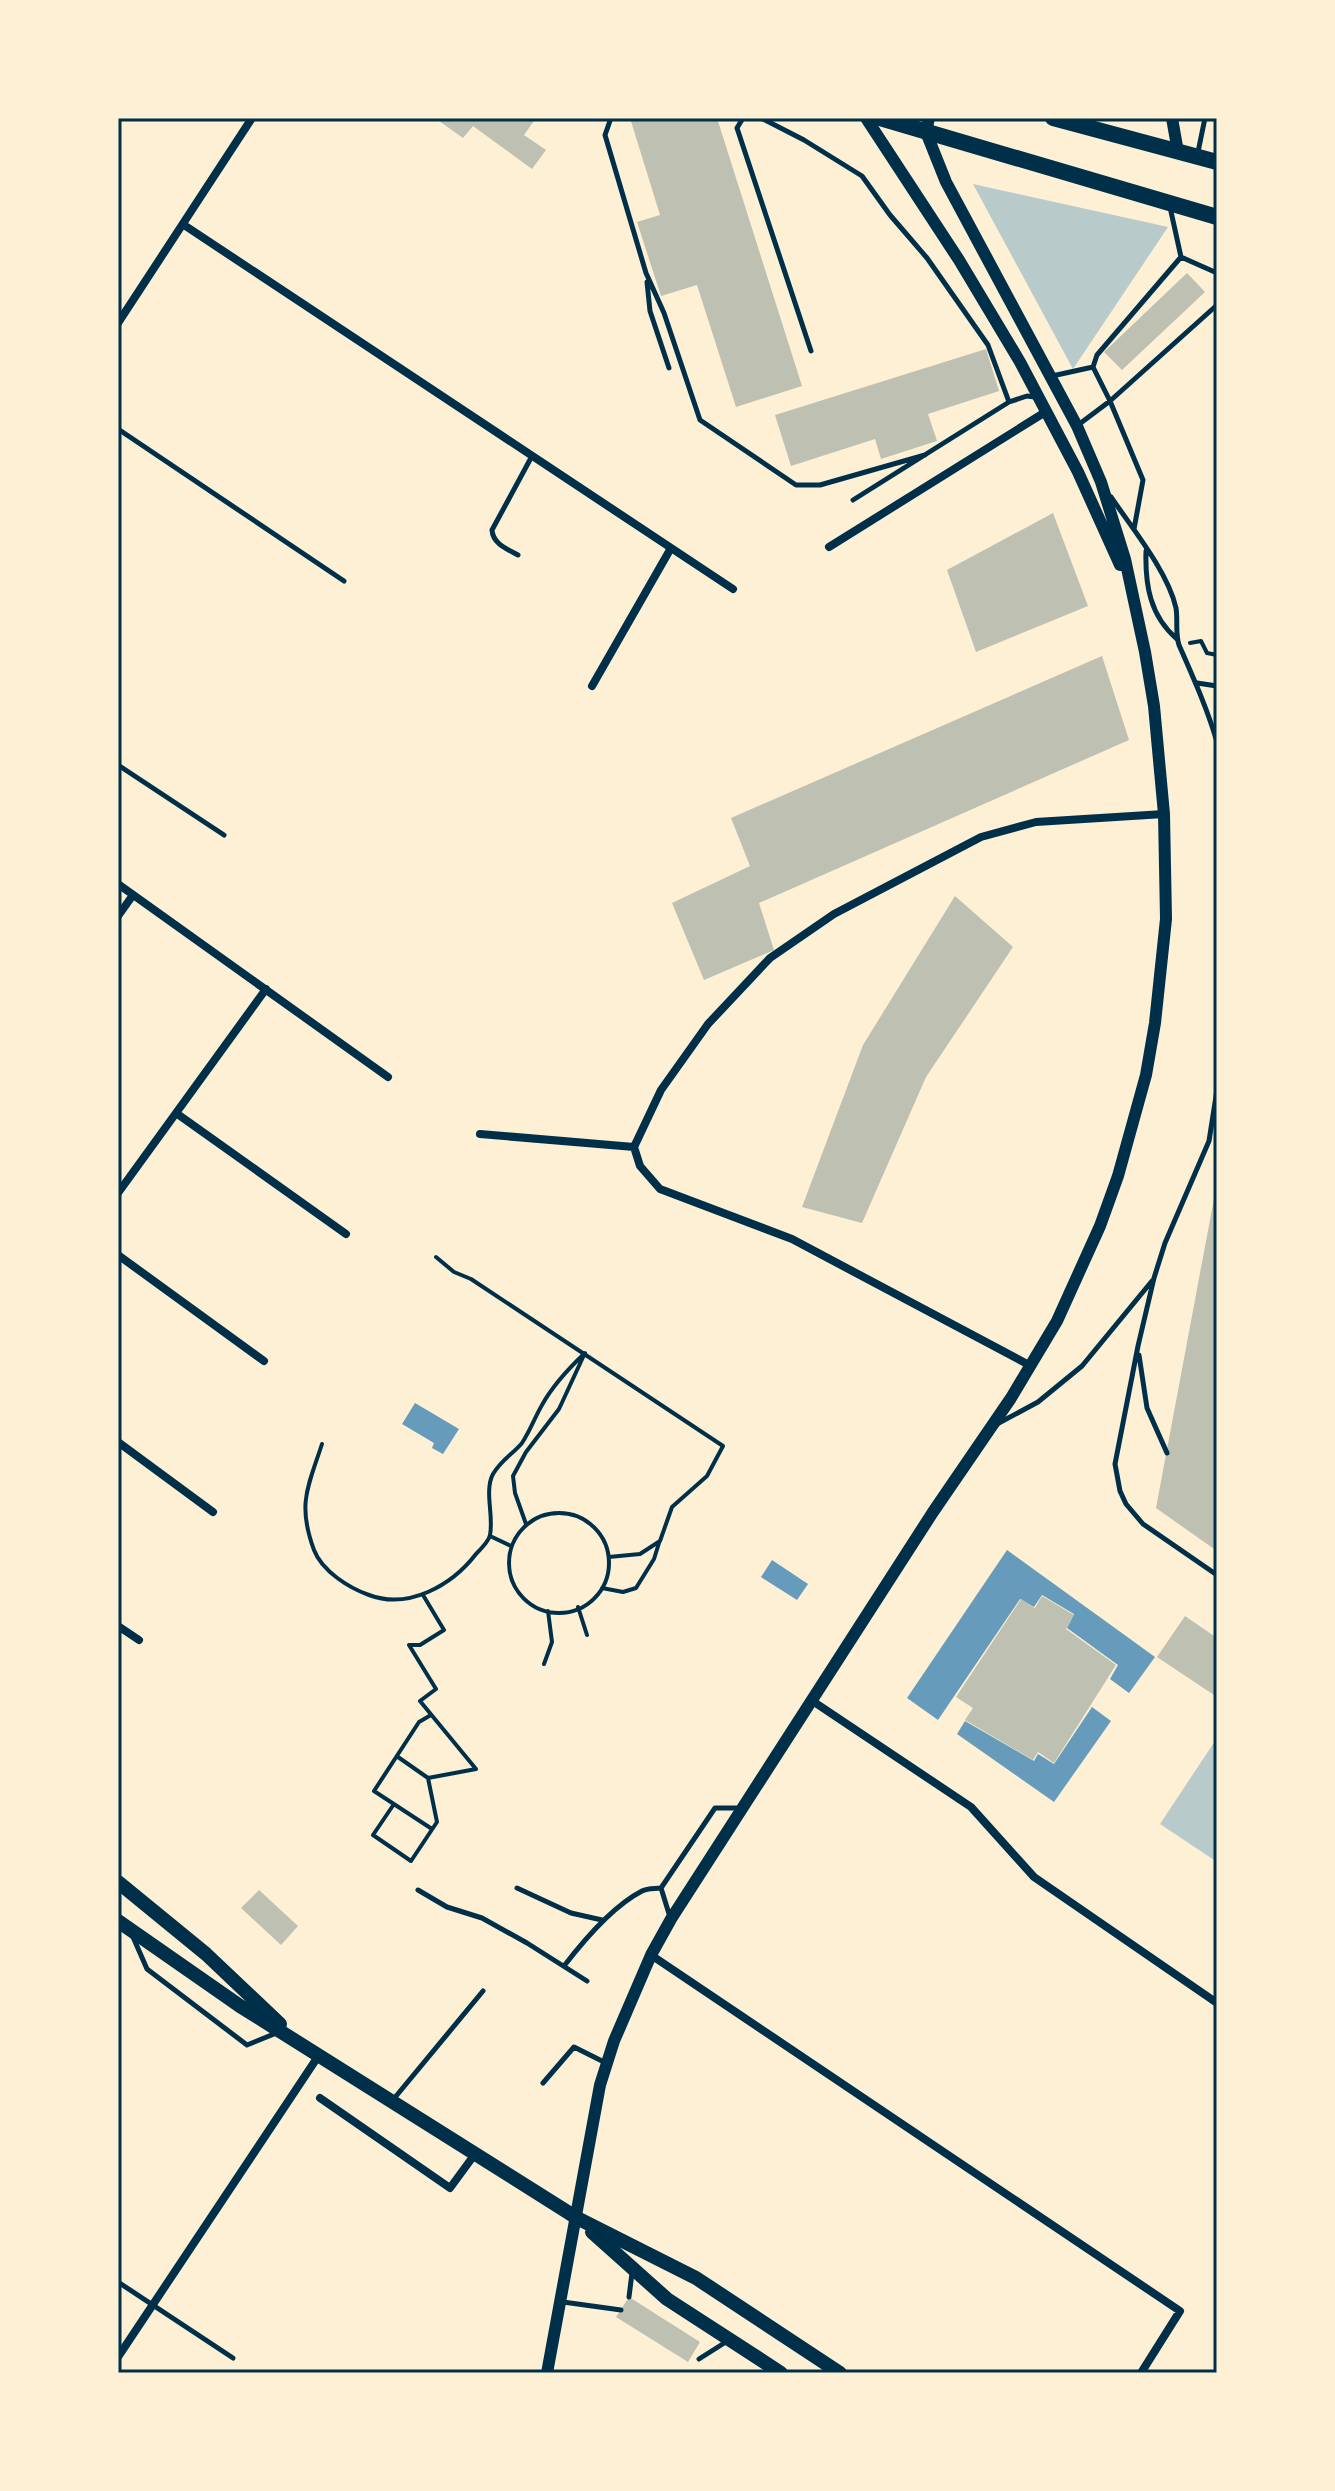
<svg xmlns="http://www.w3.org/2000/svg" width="1335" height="2491" font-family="'Archivo Narrow',sans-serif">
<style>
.green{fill:#b9caca}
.water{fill:#669bbc}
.building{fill:#bec0b2}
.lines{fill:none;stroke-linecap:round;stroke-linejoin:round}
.path{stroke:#003049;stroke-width:4}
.service{stroke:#003049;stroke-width:5}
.minor{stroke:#003049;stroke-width:8}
.tertiary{stroke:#003049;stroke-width:12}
.secondary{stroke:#003049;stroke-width:14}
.primary{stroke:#003049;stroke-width:16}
.neatline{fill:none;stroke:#003049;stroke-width:3}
</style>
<rect width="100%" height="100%" fill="#fdf0d5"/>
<!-- green -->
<path class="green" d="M973,184L1168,227L1073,369Z
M1217,1738V1862L1160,1824Z"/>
<!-- water -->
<path class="water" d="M415,1403L459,1429L443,1454L432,1448L434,1443L402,1424Z
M1007,1550L1155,1657L1129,1693L1110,1679L1118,1665L1067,1628L1074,1614L1042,1595L1034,1607L1020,1599L938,1720L907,1698Z
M772,1560L808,1584L797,1600L761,1577Z
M1092,1707L1111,1721L1054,1802L957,1734L965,1721L1034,1761L1038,1754L1054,1764Z"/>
<!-- building -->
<path class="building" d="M435,118H536L524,135L546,150L532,169L473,126L463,138Z
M630,118H717L802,386L736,407L697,285L661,296L637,222L660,215Z
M1187,273L1205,292L1122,370L1104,352Z
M986,349L999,391L928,414L937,441L881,459L875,439L791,466L775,415Z
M1053,513L1088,606L976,652L947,570Z
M1102,656L1129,740L759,903L774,950L704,980L672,903L750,866L731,818Z
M955,896L1013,947L926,1077L862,1223L802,1207L863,1045Z
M1215,1193H1217V1551L1156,1508Z
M1042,1596L1074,1615L1066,1629L1116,1665L1054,1763L1038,1752L1033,1760L965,1720L973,1708L956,1697L1021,1599L1035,1608Z
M1185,1616L1217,1638V1697L1157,1657Z
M259,1890L298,1926L281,1945L241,1908Z
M629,2297L700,2342L688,2362L616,2317Z"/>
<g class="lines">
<!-- path -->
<path class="path" d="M1190,643L1201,641L1207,653L1217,655
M436,1257L454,1272L471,1279L723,1446L707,1476L672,1507L660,1541L640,1554L609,1557
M322,1444C308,1487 297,1504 314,1550C322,1571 349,1588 369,1595C409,1610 452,1585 476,1554C481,1549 489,1541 490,1535C494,1516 484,1491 493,1474C502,1459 513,1454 522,1443C530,1431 535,1417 542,1405C553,1385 568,1369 585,1353
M509 1563a50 50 0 1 1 100 0a50 50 0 1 1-100 0Z
M526,1524L515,1493L513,1476L526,1452L559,1409L584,1355
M490,1536L511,1546
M602,1588L623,1592L636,1588L654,1559L659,1543
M578,1607L587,1635
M544,1664L552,1642L548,1611
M431,1715L419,1722L374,1791L432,1829
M398,1757L428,1778
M394,1804L373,1835L411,1861L437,1822L428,1778L476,1769L420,1701L436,1689L409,1645H420L444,1630L423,1595"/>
<!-- service -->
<path class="service" d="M611,118L605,135L646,273L664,313L700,420L796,485H820L925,455
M743,118L737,128L811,351
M761,118L804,140L862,176L890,215L927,258L988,345L1009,402
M1198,152L1205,118
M1170,207L1181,257
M1181,257L1217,273
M647,282L650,311L669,368
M1052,376L1093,367
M1078,425L1110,401L1217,305
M118,429L344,581
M1111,497C1132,528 1168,572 1176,608C1178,620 1175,633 1179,645C1193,677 1207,708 1217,742
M853,500L1009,402L1027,396L1035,397
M1134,529L1143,480L1110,401L1093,367L1097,355L1181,257
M1146,551C1145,585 1150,616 1177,639
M518,555C507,549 493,544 492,530L532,456
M1197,683L1217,686
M118,765L224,835
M1217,1090L1209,1141L1165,1243L1154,1278L1138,1346L1115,1464L1120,1491L1126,1504L1143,1524L1217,1575
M1139,1355L1147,1408L1167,1453
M997,1424L1038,1402L1082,1366L1152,1281
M517,1888L571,1913L602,1920
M661,1888L715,1808H740
M418,1890L447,1907L482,1918L527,1943L587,1981
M133,1937L147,1969L247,2045L279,2032
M564,1966C584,1940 613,1906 642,1891C648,1888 655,1889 661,1888L670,1917
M543,2083L574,2047L606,2063
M392,2101L483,1991
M118,2282L233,2358
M629,2297L632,2273
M563,2302L621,2310
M699,2359L729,2340"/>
<!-- minor -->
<path class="minor" d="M184,225L733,589
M118,323L252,118
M829,547L1047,411
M592,686L671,548
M118,884L388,1077
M118,916L133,895
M176,1113L346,1234
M480,1134L634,1147
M118,1193L266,989
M118,1255L264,1361
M1031,1366L792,1239L660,1189L640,1166L634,1147L661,1090L708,1024L770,958L834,914L981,837L1036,822L1164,814
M118,1442L213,1512
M118,1626L139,1640
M811,1700L971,1807L1034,1877L1217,2003
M651,1955L1180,2311L1141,2373
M320,2098L450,2188L475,2154
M118,2357L319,2055"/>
<!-- tertiary -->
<path class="tertiary" d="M866,118L959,260L1020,362L1078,472L1120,565
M1172,118L1178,152
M547,2373L600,2085L614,2041L651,1955L671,1919L933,1512L1011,1398L1057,1321L1100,1226L1118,1176L1146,1075L1155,1023L1166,919L1164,814L1154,706L1145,652L1125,559L1101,482L1077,426L946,182L926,132L929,118"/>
<!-- secondary -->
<path class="secondary" d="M118,1882L206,1954L280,2024
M118,1921L240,2006L577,2218L696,2278L840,2373
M592,2232L667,2299L781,2373"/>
<!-- primary -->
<path class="primary" d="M880,118L1217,217
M1053,118L1217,162"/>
</g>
<!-- border -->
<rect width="1335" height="2491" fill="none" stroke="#fdf0d5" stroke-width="240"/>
<rect x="120" y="120" width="1095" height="2251" class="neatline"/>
</svg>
